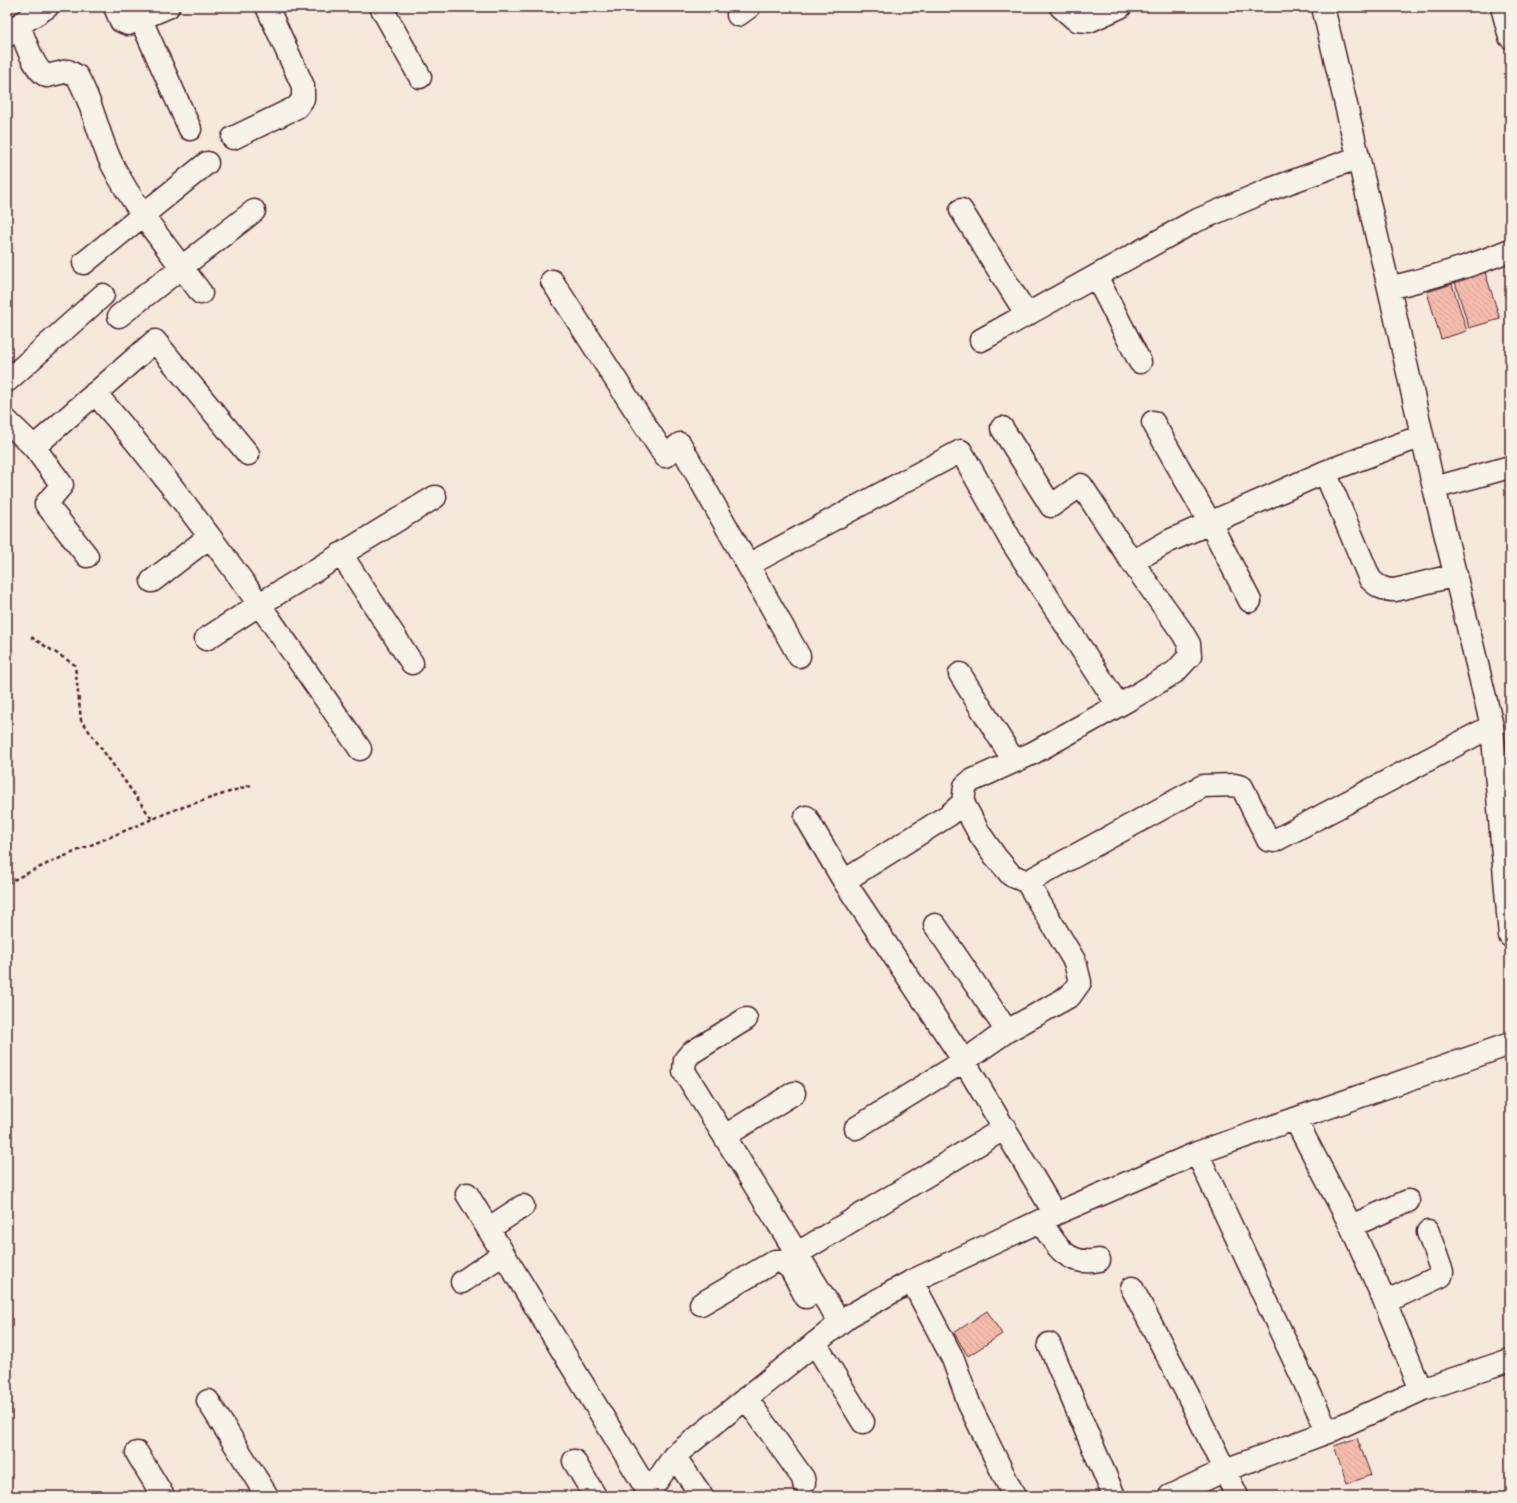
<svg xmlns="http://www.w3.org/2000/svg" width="1517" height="1503" font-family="Pangolin,sans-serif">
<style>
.building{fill:url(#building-back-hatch);stroke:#4a1f2b}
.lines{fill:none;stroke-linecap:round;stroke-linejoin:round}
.minor-casing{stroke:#4a1f2b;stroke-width:25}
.path{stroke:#4a1f2b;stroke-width:2.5;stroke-dasharray:4 3;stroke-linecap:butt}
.minor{stroke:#f7f3e8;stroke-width:22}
</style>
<defs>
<pattern id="building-back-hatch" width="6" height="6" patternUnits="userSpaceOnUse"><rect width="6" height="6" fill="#f5bcad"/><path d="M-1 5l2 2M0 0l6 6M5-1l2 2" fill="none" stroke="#d4a195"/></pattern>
</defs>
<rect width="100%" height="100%" fill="#f7e8dc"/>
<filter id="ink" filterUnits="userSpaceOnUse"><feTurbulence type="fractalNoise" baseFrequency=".025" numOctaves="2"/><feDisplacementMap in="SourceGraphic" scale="8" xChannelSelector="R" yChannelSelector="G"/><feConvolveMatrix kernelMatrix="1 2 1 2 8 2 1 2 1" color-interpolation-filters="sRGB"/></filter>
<g filter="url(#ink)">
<!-- building -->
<path class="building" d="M1485,272L1500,319L1469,328L1455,282Z
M1452,284L1467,331L1441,339L1427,292Z
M987,1311L1002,1334L968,1356L954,1333Z
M1357,1438L1371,1475L1347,1484L1334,1446Z"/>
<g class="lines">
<defs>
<path id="minor" d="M115,7L121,21L128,24L168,7
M381,7L420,77
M1061,7L1076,20L1089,21L1120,7
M1323,7L1389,288L1431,475L1492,726L1510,936
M1502,7L1510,37
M738,15L749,7
M141,20L190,129
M19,25C24,38 34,71 47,76L68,71L77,76C93,103 98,136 112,164C136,211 170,251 201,293
M8,35L19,25L47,7
M233,138L297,107L303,99V86L267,7
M961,210L1027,315
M84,263L207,163
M1096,276L1140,362
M552,281L665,456L680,444L799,656
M1389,288C1431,278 1470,267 1510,250
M119,316L254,211
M981,340L1193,222L1271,189L1357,158
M7,381L103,295
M95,393C192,505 276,627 360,749
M7,421L34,447L155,341L248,454
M1153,422L1210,523L1250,601
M34,447L62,485L46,504L87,556
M1325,472L1370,579C1378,587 1384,590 1395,590L1456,575
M1434,488L1510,467
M341,554L412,663
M1132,562L1169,541L1325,472L1422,436
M748,565L961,451L1010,539L1118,705
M152,581L209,537
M206,639L260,604L435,497
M960,674L1014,761
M806,817L844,881L964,1061L1055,1214
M844,881L949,815L963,803L965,786L971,781L1033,753L1130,699L1175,672L1190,656L1189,644L1182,632L1132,562L1081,485L1051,506L1002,428
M1027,882L1203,786L1235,785L1242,787L1268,840L1274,841L1492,726
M935,925L1007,1031
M746,1019L691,1053L685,1060L684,1071L840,1323
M1295,1119L1351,1226L1385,1302L1421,1390
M856,1128L964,1061L1007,1031L1070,996L1080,982L1075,962L1027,882L1011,875L995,856L979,833L963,803
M725,1136L794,1093
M1197,1153L1328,1432
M467,1194L649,1493
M1041,1221C1055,1245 1067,1267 1099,1260
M1351,1226L1408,1201
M488,1229L523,1206
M798,1253L1005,1128
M912,1281L953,1359L970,1406L1014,1496
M462,1282L503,1254
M1132,1288L1187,1393L1237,1496
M1385,1302L1441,1276L1442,1272L1428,1232
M701,1304L775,1261H781L791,1269L806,1297
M815,1343L863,1422
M1049,1344L1114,1496
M746,1398L803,1478L804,1483
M208,1401L267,1496
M137,1453L163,1496
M674,1456L702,1496
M574,1461L595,1496
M647,1496L674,1456L849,1316L912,1281L1055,1214L1197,1153L1510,1044
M1170,1496L1225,1470L1328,1432L1421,1390L1510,1360"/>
</defs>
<!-- minor casing -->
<use href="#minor" class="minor-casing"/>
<!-- path -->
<path class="path" d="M31,637L75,665L81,720L152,819
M7,883L53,861L174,810L251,785"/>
<!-- minor -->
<use href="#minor" class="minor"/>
</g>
</g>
<!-- margin -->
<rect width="1517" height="1503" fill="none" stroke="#f7f3e8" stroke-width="24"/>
<rect x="12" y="12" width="1493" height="1479" fill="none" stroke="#4a1f2b" stroke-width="1.5" filter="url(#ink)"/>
</svg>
